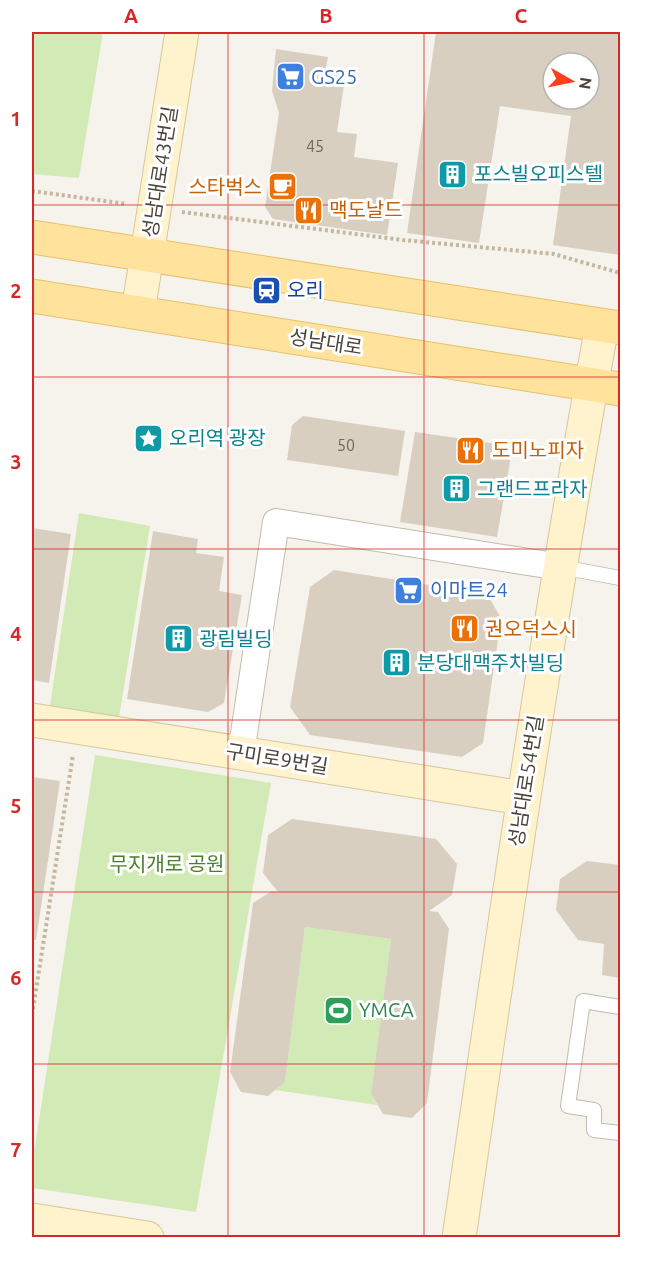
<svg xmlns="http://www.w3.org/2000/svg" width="652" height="1269" font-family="Ubuntu,'Noto Sans KR',sans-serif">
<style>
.green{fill:#d2eab5}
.building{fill:#d8cfc1;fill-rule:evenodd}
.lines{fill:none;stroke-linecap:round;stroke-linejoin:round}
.lane-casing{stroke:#c2bbae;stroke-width:16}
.street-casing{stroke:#c2bbae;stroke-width:28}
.secondary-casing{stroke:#d6c79b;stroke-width:35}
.primary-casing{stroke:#e6c16a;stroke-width:35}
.path{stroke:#c4b79f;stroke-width:4;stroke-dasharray:3 3;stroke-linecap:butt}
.lane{stroke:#fff;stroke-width:14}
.street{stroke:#fff;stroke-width:26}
.secondary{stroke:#fff3cd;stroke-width:33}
.primary{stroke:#ffe39c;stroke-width:33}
.grid{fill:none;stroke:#d62828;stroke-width:1.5;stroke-opacity:0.55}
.labels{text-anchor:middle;stroke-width:6;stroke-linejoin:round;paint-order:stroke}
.number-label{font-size:16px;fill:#6e675b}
.shop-label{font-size:20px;fill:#366cbe;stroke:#fff;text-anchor:start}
.street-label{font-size:20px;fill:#4b4439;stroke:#fff}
.culture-label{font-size:20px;fill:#0d838f;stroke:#fff;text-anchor:start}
.food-label{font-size:20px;fill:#c56008;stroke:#fff;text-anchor:start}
.transit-label{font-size:20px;fill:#164399;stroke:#fff;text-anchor:start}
.park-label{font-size:20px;fill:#4a7f2a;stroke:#fff}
.leisure-label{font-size:20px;fill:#27864d;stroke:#fff;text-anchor:start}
.neatline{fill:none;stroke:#d62828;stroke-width:2}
.grid-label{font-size:20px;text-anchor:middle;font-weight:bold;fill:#d62828}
</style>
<rect width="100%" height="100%" fill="#f6f3ec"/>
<!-- green -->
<path class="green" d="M32,32H103L79,178L32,174Z
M79,513L150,526L118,724L49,712Z
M95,755L271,783L196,1212L32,1188V1166Z
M305,927L391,939L371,1094L377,1105L275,1090L285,1082Z"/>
<!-- building -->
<path class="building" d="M436,32H620V255L553,245L571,116L500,106L479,243L407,233ZM553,63H589V99H553Z
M276,49L328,57L326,68L346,71L337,132L357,134L354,157L398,163L387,235L273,219L265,207L279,113L272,91Z
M303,416L405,431L398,476L287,460L292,425Z
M415,432L505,445L511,456L497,537L400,522Z
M32,528L71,534L49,683L32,680Z
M153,531L198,539L196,553L224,557L219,591L242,595L224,703L208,712L127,699Z
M334,570L487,594L501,618L483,743L462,757L310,735L290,707L310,587Z
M32,777L60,781L36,940H32Z
M292,819L436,839L457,864L452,895L429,911L438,912L449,929L427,1103L412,1118L383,1114L371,1094L391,939L305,927L285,1082L268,1096L241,1092L230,1072L253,903L272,891L278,892L263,873L268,835Z
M587,861L620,865V978L602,975L604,944L578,940L556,910L560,879Z"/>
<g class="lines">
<defs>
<path id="lane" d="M561,567L620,578
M620,1007L583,1001L568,1106L594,1110V1130L620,1133"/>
<path id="street" d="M241,753L276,522L560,567"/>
<path id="secondary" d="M138,312L182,32
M32,720L523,798
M32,1220L147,1238
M459,1238C503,933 547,628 602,326"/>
<path id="primary" d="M32,237L620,328
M32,296L620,389"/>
</defs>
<!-- lane casing -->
<use href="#lane" class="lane-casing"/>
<!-- street casing -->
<use href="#street" class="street-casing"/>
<!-- secondary casing -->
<use href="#secondary" class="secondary-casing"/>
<!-- primary casing -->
<use href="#primary" class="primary-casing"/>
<!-- path -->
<path class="path" d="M32,191L127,204
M182,212L403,240L554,254L620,273
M32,1015L73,755"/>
<!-- lane -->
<use href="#lane" class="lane"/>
<!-- street -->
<use href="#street" class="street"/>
<!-- secondary -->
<use href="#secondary" class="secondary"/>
<!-- primary -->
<use href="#primary" class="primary"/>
</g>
<!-- grid -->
<path class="grid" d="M228,32V1238M424,32V1238M32,205H620M32,377H620M32,549H620M32,720H620M32,892H620M32,1064H620"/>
<!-- icons -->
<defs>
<symbol id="supermarket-square" viewBox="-11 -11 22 22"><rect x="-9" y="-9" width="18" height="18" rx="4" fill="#3f7fe0" stroke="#fff"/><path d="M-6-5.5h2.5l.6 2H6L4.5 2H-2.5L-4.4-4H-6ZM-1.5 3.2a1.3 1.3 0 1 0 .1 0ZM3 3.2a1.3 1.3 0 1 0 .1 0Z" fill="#fff"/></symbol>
<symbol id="building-square" viewBox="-11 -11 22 22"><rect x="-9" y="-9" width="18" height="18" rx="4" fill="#0f9aa8" stroke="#fff"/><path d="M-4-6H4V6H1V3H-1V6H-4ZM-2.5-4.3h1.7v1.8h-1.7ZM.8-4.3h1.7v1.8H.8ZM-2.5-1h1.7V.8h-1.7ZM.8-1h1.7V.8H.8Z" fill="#fff"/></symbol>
<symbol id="cafe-square" viewBox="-11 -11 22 22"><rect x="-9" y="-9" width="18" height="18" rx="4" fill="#e8710a" stroke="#fff"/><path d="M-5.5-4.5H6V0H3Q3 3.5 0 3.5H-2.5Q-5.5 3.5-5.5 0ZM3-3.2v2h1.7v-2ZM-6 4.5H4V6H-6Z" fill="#fff"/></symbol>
<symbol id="restaurant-square" viewBox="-11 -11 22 22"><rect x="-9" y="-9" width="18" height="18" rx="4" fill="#e8710a" stroke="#fff"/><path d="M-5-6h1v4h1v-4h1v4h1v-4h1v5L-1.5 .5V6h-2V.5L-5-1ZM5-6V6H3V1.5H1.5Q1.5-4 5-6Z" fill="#fff"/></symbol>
<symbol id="station-square" viewBox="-11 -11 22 22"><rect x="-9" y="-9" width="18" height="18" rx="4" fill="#1a4fb4" stroke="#fff"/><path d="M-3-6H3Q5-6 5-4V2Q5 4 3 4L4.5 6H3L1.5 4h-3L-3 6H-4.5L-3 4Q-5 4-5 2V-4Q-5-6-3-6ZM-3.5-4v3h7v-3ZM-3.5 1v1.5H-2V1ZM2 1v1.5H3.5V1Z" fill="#fff"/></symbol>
<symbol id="sight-square" viewBox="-11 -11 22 22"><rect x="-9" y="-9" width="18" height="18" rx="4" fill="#0f9aa8" stroke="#fff"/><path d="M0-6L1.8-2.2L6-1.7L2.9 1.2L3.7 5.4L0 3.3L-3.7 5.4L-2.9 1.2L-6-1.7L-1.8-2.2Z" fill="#fff"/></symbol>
<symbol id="stadium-square" viewBox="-11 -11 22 22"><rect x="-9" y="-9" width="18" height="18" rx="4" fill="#2e9e5b" stroke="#fff"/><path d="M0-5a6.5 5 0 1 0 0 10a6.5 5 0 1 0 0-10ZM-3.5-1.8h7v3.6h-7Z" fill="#fff"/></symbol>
</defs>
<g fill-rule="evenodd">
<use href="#supermarket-square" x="274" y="60" width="33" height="33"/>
<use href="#building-square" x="436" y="158" width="33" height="33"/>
<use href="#cafe-square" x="266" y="170" width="33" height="33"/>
<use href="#restaurant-square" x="292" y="194" width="33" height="33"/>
<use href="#station-square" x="250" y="274" width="33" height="33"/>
<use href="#sight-square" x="132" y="422" width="33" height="33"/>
<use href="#restaurant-square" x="454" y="434" width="33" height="33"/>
<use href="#building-square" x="440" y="472" width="33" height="33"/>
<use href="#supermarket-square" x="392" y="574" width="33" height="33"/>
<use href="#restaurant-square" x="448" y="612" width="33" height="33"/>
<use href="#building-square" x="162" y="622" width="33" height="33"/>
<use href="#building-square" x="380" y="646" width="33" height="33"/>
<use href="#stadium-square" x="322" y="994" width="33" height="33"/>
</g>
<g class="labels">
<!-- number labels -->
<g class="number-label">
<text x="315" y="152">45</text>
<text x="346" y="451">50</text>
</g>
<!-- shop labels -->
<g class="shop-label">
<text x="311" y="84">GS25</text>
<text x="430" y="597">이마트24</text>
</g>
<!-- street labels -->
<g class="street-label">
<text transform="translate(160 172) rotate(-81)" y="7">성남대로43번길</text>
<text transform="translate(326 342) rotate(9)" y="7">성남대로</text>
<text transform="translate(277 759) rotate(9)" y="7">구미로9번길</text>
<text transform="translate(526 781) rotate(-81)" y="7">성남대로54번길</text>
</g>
<!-- culture labels -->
<g class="culture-label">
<text x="474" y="181">포스빌오피스텔</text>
<text x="169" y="445">오리역 광장</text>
<text x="477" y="496">그랜드프라자</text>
<text x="199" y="646">광림빌딩</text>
<text x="417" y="670">분당대맥주차빌딩</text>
</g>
<!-- food labels -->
<g class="food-label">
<text x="262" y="194" text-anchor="end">스타벅스</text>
<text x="329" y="217">맥도날드</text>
<text x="492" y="457">도미노피자</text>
<text x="485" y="636">권오덕스시</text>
</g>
<!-- transit labels -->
<g class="transit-label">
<text x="287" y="297">오리</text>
</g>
<!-- park labels -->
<g class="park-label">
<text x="167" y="871">무지개로 공원</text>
</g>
<!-- leisure labels -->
<g class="leisure-label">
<text x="359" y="1017">YMCA</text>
</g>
</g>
<!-- border -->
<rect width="652" height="1269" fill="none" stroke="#ffffff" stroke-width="66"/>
<!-- north arrow -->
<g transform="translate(571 81) rotate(99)"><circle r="28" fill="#ffffff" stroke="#b7b4b0" stroke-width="1.5"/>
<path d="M0-4.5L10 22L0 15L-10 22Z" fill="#fc3f1d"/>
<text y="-9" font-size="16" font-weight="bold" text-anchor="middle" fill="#4b4439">N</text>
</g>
<rect x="33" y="33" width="586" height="1203" class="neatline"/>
<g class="grid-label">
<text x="131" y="23">A</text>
<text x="326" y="23">B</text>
<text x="521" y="23">C</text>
<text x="16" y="126">1</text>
<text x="16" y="298">2</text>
<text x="16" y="469">3</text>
<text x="16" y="641">4</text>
<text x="16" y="813">5</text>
<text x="16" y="985">6</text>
<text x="16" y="1157">7</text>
</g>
</svg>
